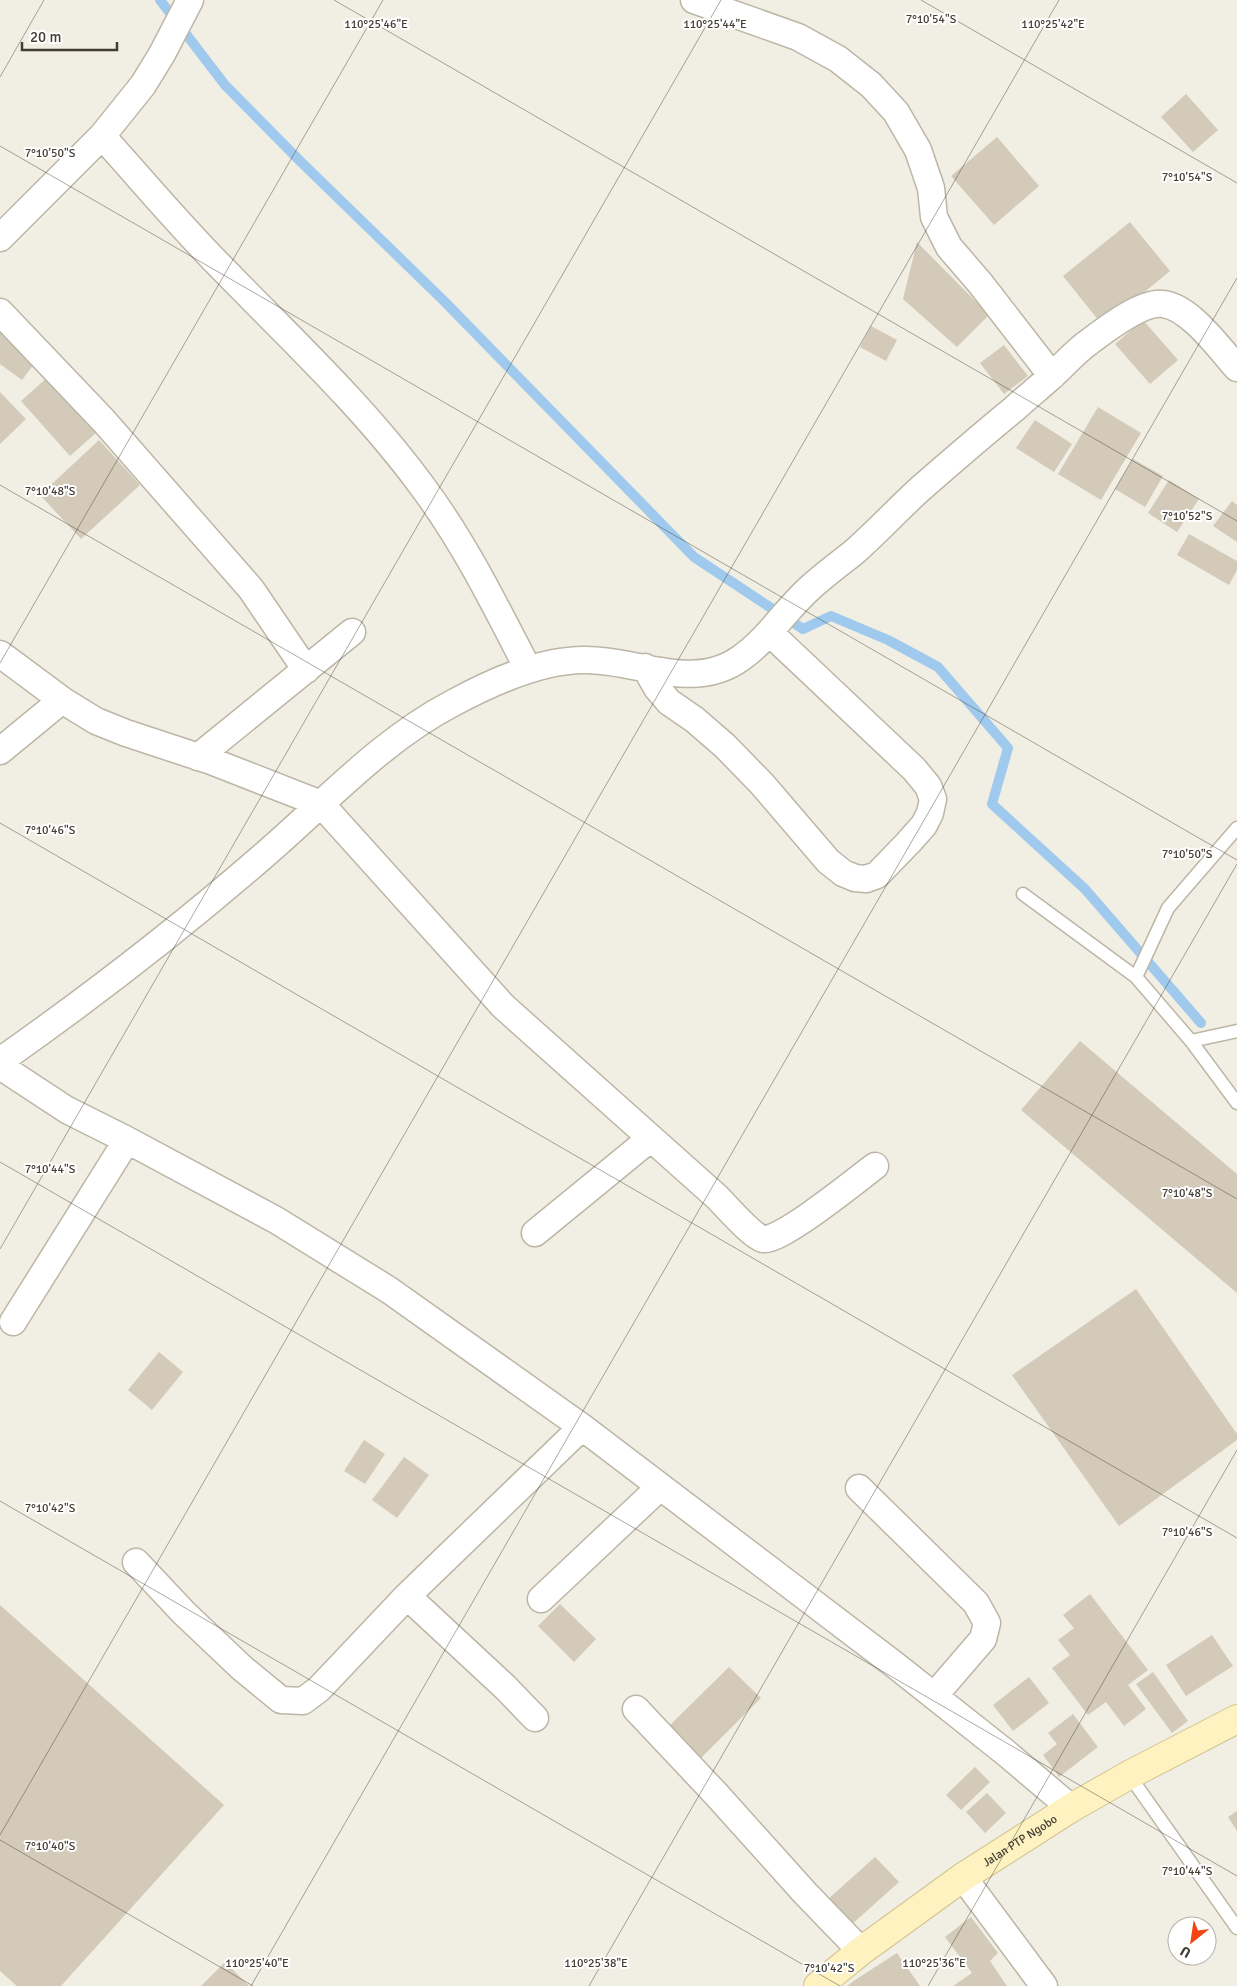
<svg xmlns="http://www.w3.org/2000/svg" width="1237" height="1986" font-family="Signika,sans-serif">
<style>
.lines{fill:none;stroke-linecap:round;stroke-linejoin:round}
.stream{stroke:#9fcaee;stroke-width:10}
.building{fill:#d3cab9}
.lane-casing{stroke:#bcb6a6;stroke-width:15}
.street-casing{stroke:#bcb6a6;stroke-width:29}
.secondary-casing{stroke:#d1c493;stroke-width:30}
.lane{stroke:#fff;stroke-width:12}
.street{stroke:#fff;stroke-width:26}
.secondary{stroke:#fef2c1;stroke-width:28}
.ticks{fill:none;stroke:#433e34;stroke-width:1;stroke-opacity:0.45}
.labels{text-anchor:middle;stroke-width:4;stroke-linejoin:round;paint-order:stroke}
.street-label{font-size:12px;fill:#433e34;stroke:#fff}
.ticks-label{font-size:12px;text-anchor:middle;fill:#433e34;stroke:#fff;stroke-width:4;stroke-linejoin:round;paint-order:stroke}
</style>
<rect width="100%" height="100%" fill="#f1eee3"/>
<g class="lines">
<!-- stream -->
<path class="stream" d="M160,0L225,85L300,161L444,301L694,557L803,629L831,616L888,640L938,667L1008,748L992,804L1085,889L1201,1023"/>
</g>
<!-- building -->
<path class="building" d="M1186,94L1218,130L1193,152L1161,117Z
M997,137L1039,186L994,225L951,176Z
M1130,222L1170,271L1103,326L1063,276Z
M917,242L989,315L957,347L903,299Z
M1143,320L1178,360L1150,384L1115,344Z
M871,326L897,340L886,361L860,347Z
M0,331L37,360L22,380L0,364Z
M1004,345L1028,376L1004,394L980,363Z
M49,376L98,431L70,456L21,401Z
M0,392L26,419L0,444Z
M1098,407L1141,433L1101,500L1058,474Z
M1035,420L1072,444L1054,472L1016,448Z
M99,440L140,485L81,539L40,495Z
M1133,459L1163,476L1145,507L1115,489Z
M1169,480L1199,499L1177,532L1148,513Z
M1232,501L1237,505V542L1213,526Z
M1189,534L1237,561V570L1229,585L1177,555Z
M1080,1041L1237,1174V1293L1021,1110Z
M1136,1289L1237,1434V1440L1119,1526L1012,1375Z
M159,1352L183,1372L152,1410L128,1390Z
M364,1440L385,1454L365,1484L344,1471Z
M404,1457L429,1475L397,1518L372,1500Z
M1090,1594L1148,1670L1128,1685L1146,1709L1124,1726L1106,1702L1088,1715L1052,1668L1070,1655L1058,1640L1074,1628L1063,1615Z
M560,1604L596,1639L574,1662L538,1626Z
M0,1605L224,1805L61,1986H17L0,1971Z
M1212,1635L1233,1666L1186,1696L1166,1665Z
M729,1667L761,1698L699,1760L667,1728Z
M1153,1672L1188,1721L1172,1733L1136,1684Z
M1029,1677L1049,1703L1013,1731L993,1705Z
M1073,1714L1098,1747L1059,1777L1043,1755L1057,1744L1048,1733Z
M975,1767L990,1782L961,1810L946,1795Z
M987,1793L1006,1813L985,1833L966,1812Z
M1237,1811V1831L1228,1817Z
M875,1857L899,1882L850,1926L827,1900Z
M971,1917L998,1953L990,1961L1007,1986H953L972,1973L945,1937Z
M897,1953L920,1986H847L855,1980Z
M225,1962L249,1986H201Z"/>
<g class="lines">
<defs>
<path id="lane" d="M1237,828L1168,908L1136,977L1191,1041L1237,1103
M1023,894L1136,977
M1191,1041L1237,1031
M1129,1775L1237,1928"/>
<path id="street" d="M694,0L798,37L838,59L871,85L896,112L918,150L931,188L934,217L949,247L980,283L1052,376
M102,136C142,180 181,227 224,270C292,340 364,407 422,486C464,542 496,607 528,669
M0,238L102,136L143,85L162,54L190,0
M0,312L103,420L251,589L306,670
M0,654L62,700L96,721L126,733L211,761L321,804L503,1006L717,1197C726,1206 752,1236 763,1239C779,1243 858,1179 875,1166
M645,667L657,688L669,702L695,720L725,746L762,784L828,861L843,873L855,878L866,879L877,875L908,843L924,825L930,813L933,799L928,786L914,769L770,633
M0,751L62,700
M198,757L352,632
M0,1061C91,997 178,930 262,857C324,804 380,741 453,703C492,682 540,660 584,660C637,659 693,693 741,658C769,638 786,609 811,587C824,575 839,564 853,553C876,533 897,510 920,489C951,462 982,435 1014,409C1027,397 1041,386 1055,373C1066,363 1076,351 1089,342C1105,330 1142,301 1163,304C1190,307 1219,348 1237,368
M0,1066L67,1110L127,1140L276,1220L389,1290L582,1427L895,1665L1006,1753L1071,1808
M535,1233L651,1138
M13,1322L127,1140
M859,1488L976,1603L987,1623L983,1639L934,1696
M136,1562L184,1613L242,1668L281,1700L303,1701L319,1689L407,1596L582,1427
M407,1596L505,1687L535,1718
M541,1599L660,1487
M636,1709L716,1794L805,1893L861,1951
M963,1877L1044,1986"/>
<g id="secondary">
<path id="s1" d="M818,1986L861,1951L963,1877L1071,1808L1129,1775L1237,1719"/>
</g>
</defs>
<!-- lane casing -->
<use href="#lane" class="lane-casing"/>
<!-- street casing -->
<use href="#street" class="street-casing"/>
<!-- secondary casing -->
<use href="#secondary" class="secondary-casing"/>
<!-- lane -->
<use href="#lane" class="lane"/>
<!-- street -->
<use href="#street" class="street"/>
<!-- secondary -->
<use href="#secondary" class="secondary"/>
</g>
<!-- ticks -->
<path class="ticks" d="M334,0L1237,521M921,0L1237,183M0,77L44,0M0,146L1237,860M0,485L1237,1199M0,663L383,0M0,823L1237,1538M0,1162L1237,1876M0,1249L721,0M0,1501L840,1986M0,1835L1059,0M0,1840L253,1986M251,1986L1237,278M589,1986L1237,864M928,1986L1237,1450"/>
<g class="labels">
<!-- street labels -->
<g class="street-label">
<text dy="4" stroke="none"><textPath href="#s1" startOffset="249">Jalan PTP Ngobo</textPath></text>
</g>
</g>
<g class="ticks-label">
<text x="931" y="23">7°10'54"S</text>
<text x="376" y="28">110°25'46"E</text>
<text x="715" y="28">110°25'44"E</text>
<text x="1053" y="28">110°25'42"E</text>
<text x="50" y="157">7°10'50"S</text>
<text x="1187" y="181">7°10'54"S</text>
<text x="50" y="495">7°10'48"S</text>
<text x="1187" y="520">7°10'52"S</text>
<text x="50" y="834">7°10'46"S</text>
<text x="1187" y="858">7°10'50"S</text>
<text x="50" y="1173">7°10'44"S</text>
<text x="1187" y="1197">7°10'48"S</text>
<text x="50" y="1512">7°10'42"S</text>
<text x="1187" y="1536">7°10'46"S</text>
<text x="50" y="1850">7°10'40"S</text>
<text x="1187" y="1875">7°10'44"S</text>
<text x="257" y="1967">110°25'40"E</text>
<text x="596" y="1967">110°25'38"E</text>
<text x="934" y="1967">110°25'36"E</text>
<text x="829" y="1972">7°10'42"S</text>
</g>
<!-- north arrow -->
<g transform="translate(1192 1941) rotate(210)"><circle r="24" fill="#ffffff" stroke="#b4b2ae"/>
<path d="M0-4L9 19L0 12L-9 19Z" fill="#f64315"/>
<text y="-8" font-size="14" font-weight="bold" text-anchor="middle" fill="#433e34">U</text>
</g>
<!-- scale -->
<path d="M22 42v8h95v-8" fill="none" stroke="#433e34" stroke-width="2.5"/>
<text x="30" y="42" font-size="15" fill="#433e34" stroke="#ffffff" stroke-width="4" paint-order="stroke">20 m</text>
</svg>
